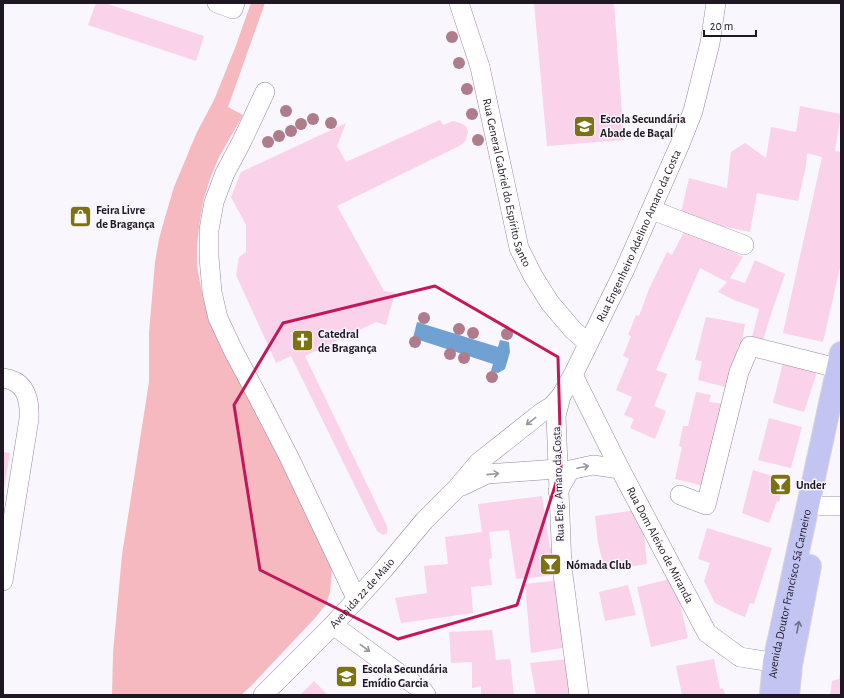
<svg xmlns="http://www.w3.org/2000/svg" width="844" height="698" font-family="'Alegreya Sans',sans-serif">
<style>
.green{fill:#f5b9bf}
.water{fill:#6fa1d3}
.building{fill:#fad2ea}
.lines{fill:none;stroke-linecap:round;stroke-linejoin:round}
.minor-casing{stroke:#9686a3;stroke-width:20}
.major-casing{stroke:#d7d5d8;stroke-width:24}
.minor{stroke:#fff;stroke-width:19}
.major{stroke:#c2c5f2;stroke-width:22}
.tree{fill:#ae7c8b}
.oneway{stroke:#9a979c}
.oneway2{stroke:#706e8b}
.marked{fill:none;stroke:#c2185b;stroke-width:3;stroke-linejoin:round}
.labels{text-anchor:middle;stroke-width:3;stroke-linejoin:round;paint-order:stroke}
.poi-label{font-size:12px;font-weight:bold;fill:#1f1824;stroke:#faf6fd;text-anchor:start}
.street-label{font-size:12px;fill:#1f1824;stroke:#faf6fd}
</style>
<rect width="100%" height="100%" fill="#faf6fd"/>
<!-- green -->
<path class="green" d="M251,3H265L228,107L243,115L219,157L210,179L204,198L200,220L197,245V266L201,288L210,317L282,462L332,568L330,592L326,604L316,617L251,686L241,695H112L113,653L122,555L149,382V333L155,262L159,239L166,214L174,187L197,132L214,100L235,48Z"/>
<!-- water -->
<path class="water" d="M417,322L498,347L500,340L509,342L510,352L505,369L498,373L491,371L493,364L413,338Z"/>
<!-- building -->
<path class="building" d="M96,3H105L204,36L196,61L88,25Z
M534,3H614L624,140L547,146Z
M800,106L841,114L835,151L841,152V263L823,342L783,333L822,157L807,153L806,166L798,201L757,193L750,232L680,217L689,178L727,188L731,152L745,143L766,158L771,127L796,132Z
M440,120L443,125L453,121L460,123L466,126L468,132L466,140L461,145L337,206L384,291L395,293L386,325L376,322L305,356L387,526V533L383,535L377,531L291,356L276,363L236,275L239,257L246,252V225L231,197L241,172L346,123L337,146L346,162Z
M687,226L715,243L743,257L730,278L745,283L755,260L785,274L771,314L763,340L752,337L759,309L734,300L718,292L727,282L700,268L656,370L667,374L654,406L666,411L655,439L630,428L634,419L624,415L632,397L616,390L629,359L623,356L631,336L628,335L636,315L639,316L649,289L667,252L672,255Z
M706,317L745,324L741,347L738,346L729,388L698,380L702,361L695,360Z
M783,363L817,372L804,412L773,403Z
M696,392L711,395L709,402L726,404L704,486L675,479L682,447L679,446L683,426H688Z
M769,418L802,427L791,468L758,460Z
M3,452L10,453L4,489H3Z
M753,470L785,480L779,502L777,501L769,523L742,513Z
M542,496L550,548L556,549L558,575L516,579L509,530L489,532L492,558L489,559L492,585L471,587L473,613L401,623L395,598L427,593L424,566L448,564L445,537L482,532L478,504Z
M637,510L644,535L647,564L605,571L598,543L595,516Z
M707,528L772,548L754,604L750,603L745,617L735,613L715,603L704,581L710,563L698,559Z
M674,578L688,638L651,647L637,587Z
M561,580L568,647L531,653L525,584Z
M628,585L636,615L605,621L599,592Z
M492,630L496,660L510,659L514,695H481V686L472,688V662L451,663L449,632Z
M568,659L571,695H536L530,663Z
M714,659L720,689L723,688L725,695H682L676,666Z
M840,672H841V695H830L832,681L839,679Z
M314,681L328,695H300Z"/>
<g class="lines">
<defs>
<g id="minor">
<path d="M217,3L233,9L235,3"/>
<path id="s1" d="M459,3L480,67L519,248L533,276L550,303L573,330L588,343"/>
<path d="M265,92L241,143L225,173L214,202L209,230V257L212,292L218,318L233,350L258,397L289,457L356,598"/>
<path d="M652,210L744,245"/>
<path id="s2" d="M573,375L620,469L707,633L740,657L789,665"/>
<path d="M3,378C26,381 30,399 29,419L3,581"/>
<path d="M462,486L487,474L557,469"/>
<path d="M558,491L570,470L593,465L620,469"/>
<path d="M680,495L706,505L739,372L750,346L841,369"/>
<path d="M822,506H841"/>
<path d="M333,625L423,691L426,695"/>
<path id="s3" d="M263,695L333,625L384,569L424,521L457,488L479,462L541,413L552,406L561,396"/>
<path id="s4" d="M579,695L562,567L556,416L561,396L573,375L625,269L680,144L693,111L710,43L716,3"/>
</g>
<g id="major">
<path id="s5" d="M771,695L774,662L841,353"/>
<path d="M788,695L791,665L810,566"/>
</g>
</defs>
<!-- minor casing -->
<use href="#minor" class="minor-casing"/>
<!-- major casing -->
<use href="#major" class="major-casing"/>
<!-- minor -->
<use href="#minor" class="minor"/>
<!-- major -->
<use href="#major" class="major"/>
</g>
<!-- trees -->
<g class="tree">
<circle cx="452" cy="37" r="6"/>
<circle cx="459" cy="63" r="6"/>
<circle cx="467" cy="89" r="6"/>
<circle cx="286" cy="111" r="6"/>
<circle cx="472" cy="114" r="6"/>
<circle cx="313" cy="119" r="6"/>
<circle cx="331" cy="123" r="6"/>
<circle cx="301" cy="124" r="6"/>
<circle cx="291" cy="131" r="6"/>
<circle cx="279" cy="136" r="6"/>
<circle cx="478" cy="140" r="6"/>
<circle cx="268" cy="142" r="6"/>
<circle cx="424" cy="318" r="6"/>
<circle cx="459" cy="329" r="6"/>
<circle cx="473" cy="333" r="6"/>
<circle cx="507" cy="334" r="6"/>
<circle cx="415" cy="342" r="6"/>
<circle cx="450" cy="354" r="6"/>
<circle cx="464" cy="358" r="6"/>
<circle cx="492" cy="377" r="6"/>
</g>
<!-- one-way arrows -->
<defs><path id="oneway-shaft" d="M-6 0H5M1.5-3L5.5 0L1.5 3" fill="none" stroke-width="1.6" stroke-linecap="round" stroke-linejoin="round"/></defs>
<g class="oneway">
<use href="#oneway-shaft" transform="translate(531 421) rotate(142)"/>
<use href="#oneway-shaft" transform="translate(583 467) rotate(-12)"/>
<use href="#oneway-shaft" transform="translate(493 474) rotate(-6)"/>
<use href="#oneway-shaft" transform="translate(365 648) rotate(37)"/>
</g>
<use class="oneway2" href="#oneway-shaft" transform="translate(798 627) rotate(-79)"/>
<!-- marked area -->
<path class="marked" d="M435,286L558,357L561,467L517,605L398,639L260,570L234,405L283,323Z"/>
<!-- icons -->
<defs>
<symbol id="school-square" viewBox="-11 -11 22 22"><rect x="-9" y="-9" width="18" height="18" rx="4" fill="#7c7214" stroke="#faf6fd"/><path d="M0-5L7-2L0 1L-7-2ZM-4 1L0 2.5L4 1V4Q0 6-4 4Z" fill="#fff"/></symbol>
<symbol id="shop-square" viewBox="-11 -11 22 22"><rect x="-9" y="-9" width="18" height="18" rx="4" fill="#7c7214" stroke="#faf6fd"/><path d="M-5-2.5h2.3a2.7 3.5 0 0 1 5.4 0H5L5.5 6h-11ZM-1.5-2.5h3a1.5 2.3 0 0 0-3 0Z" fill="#fff"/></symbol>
<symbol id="church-square" viewBox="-11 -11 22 22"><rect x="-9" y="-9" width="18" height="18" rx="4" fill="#7c7214" stroke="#faf6fd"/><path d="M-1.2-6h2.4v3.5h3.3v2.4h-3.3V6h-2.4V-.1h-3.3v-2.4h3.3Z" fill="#fff"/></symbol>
<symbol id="bar-square" viewBox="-11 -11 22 22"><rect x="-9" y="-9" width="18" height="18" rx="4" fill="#7c7214" stroke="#faf6fd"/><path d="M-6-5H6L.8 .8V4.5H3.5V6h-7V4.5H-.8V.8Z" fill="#fff"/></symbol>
</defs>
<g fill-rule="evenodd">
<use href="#school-square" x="572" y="114" width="25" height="25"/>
<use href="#shop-square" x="68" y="204" width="25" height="25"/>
<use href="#church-square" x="290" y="328" width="25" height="25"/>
<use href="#bar-square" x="768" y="472" width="25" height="25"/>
<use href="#bar-square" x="538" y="552" width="25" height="25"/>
<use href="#school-square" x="334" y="664" width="25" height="25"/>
</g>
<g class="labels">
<!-- poi labels -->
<g class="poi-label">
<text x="600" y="123">Escola Secundária<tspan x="600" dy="14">Abade de Baçal</tspan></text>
<text x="96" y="214">Feira Livre<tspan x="96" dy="14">de Bragança</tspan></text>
<text x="318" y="338">Catedral<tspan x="318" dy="14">de Bragança</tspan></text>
<text x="796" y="489">Under</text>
<text x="566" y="569">Nómada Club</text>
<text x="362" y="673">Escola Secundária<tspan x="362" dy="14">Emídio Garcia</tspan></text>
</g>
<!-- street labels -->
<g class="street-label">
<text dy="4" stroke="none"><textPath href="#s1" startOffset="186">Rua General Gabriel do Espírito Santo</textPath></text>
<text dy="4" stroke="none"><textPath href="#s4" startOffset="479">Rua Engenheiro Adelino Amaro da Costa</textPath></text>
<text transform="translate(558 484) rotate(-92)" y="4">Rua Eng. Amaro da Costa</text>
<text dy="4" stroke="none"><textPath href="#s2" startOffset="191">Rua Dom Aleixo de Miranda</textPath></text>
<text dy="4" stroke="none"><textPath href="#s3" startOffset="142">Avenida 22 de Maio</textPath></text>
<text dy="4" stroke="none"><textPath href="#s5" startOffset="103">Avenida Doutor Francisco Sá Carneiro</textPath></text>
</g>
</g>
<!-- border -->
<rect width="844" height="698" fill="none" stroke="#1f1824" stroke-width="8"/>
<!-- scale -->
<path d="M704 30v6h52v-6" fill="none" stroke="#1f1824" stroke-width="2"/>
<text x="710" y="30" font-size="12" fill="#1f1824" stroke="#faf6fd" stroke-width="3" paint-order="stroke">20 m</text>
</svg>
